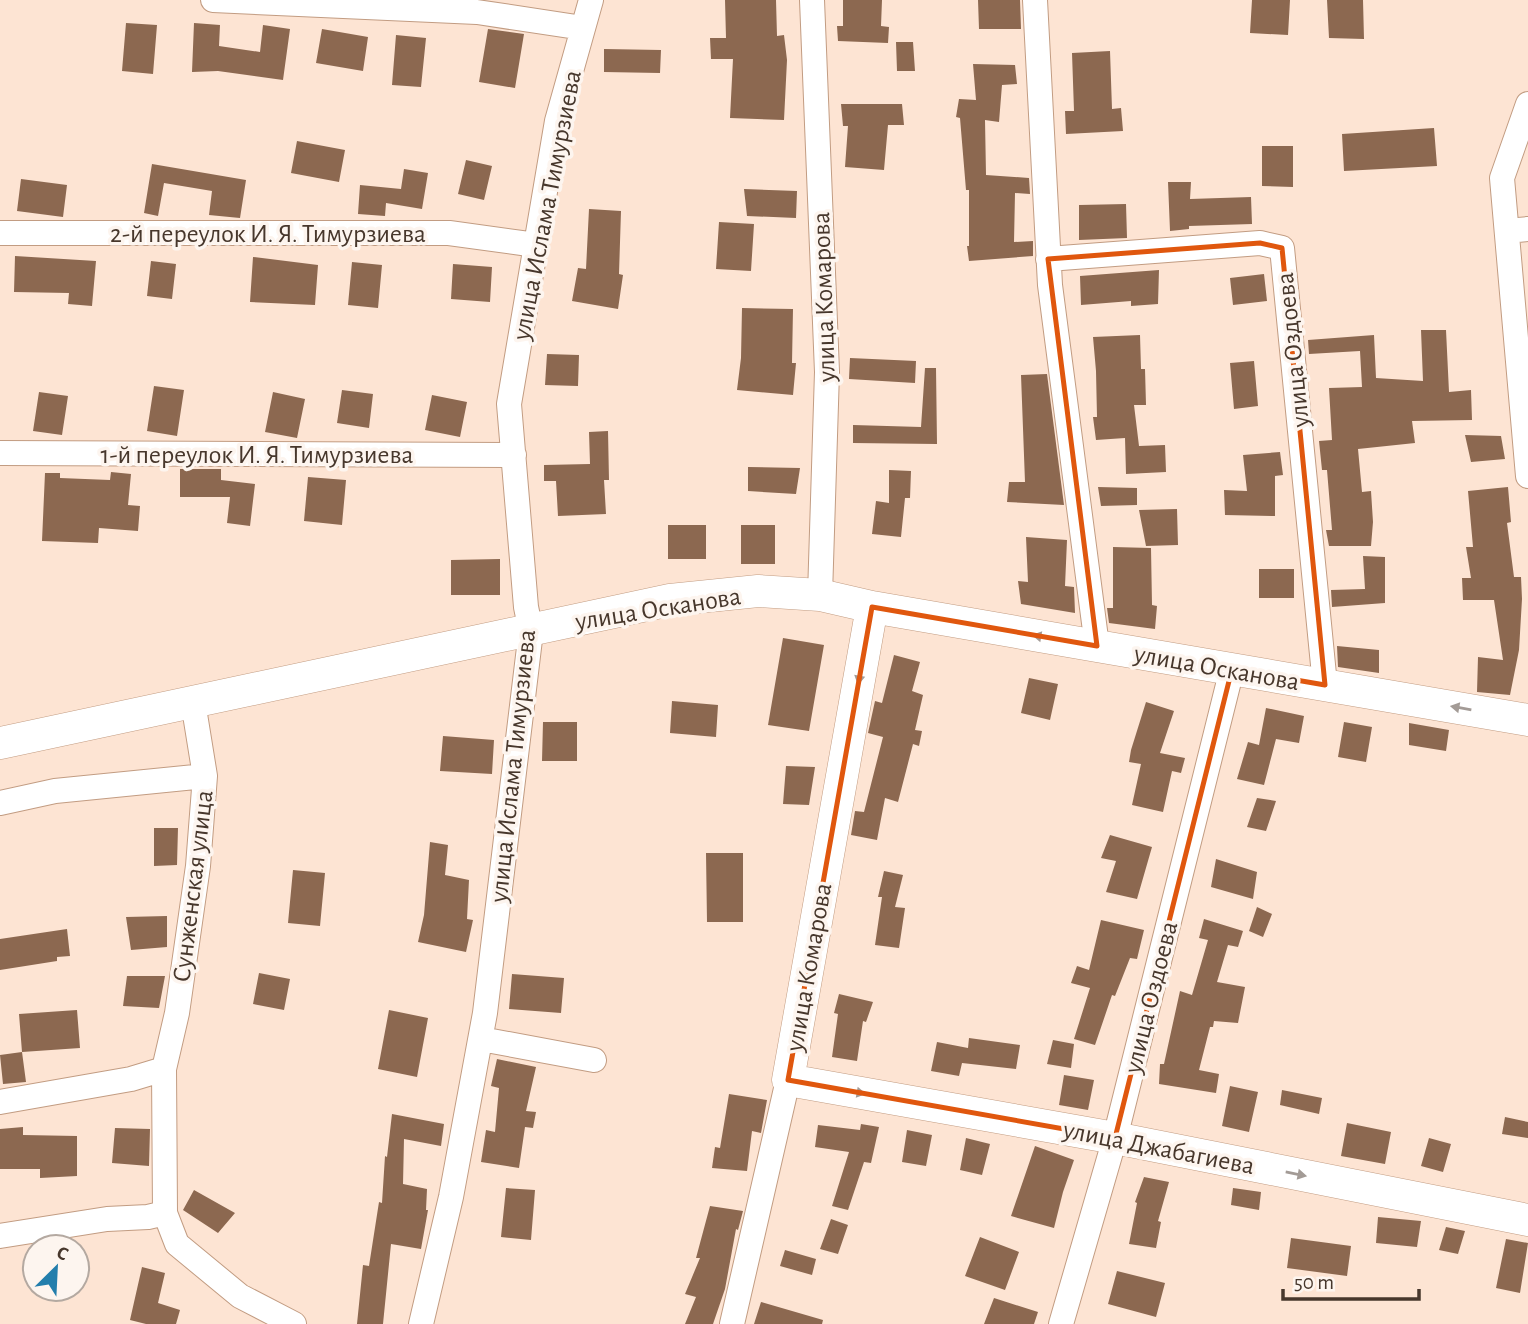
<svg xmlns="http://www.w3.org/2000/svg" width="1528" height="1324" font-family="'Alegreya Sans',sans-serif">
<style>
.building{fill:#8c6850}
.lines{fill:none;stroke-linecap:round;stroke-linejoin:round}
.minor-casing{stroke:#c29c82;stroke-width:26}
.major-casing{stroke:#c29c82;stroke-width:33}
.minor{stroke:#fff;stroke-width:24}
.major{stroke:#fff;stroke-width:32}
.oneway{fill:#a39b96}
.marked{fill:none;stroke:#e0570e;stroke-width:5;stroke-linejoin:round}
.labels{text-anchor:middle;stroke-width:7;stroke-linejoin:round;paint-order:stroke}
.street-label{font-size:26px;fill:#47372c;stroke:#fdf5ef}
</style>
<rect width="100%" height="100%" fill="#fde4d3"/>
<!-- building -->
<path class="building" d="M725,0H776L777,36L784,35L787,60L784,120L730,118L733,59H711L710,38H726Z
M843,0H882L881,26L889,27L888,43L838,41L837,26H843Z
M978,0H1020L1021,29H979Z
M1252,0H1290L1288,35L1250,33Z
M1327,0H1363L1364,39L1329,38Z
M126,23L157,25L153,74L122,71Z
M194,23L220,25L219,46L260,52L263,25L290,29L283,80L218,71L192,72Z
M322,29L368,37L363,71L316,63Z
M488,29L524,34L515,88L479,82Z
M396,35L426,38L421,87L392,85Z
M896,42H913L915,71H897Z
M604,49L661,50L660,73L604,72Z
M1110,51L1112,109L1121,108L1123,131L1066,134L1065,111H1074L1072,53Z
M973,64L1015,65L1017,84L1002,85L999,122L985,120L986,175L1029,178L1030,194L1015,193L1014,242L1033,241V256L969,261L967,246H969V190H966L960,118L956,117L959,99L976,100Z
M841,104H902L904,125H888L884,170L845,167L848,126H843Z
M1434,128L1437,166L1344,171L1342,134Z
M297,141L345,150L339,182L291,173Z
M1262,146H1293V187L1262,186Z
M466,160L492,166L484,200L458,194Z
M152,164L246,180L240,218L209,215L212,191L164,183L158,216L144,213Z
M404,169L428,173L422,209L386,203L385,216L358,214L360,185L401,189Z
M21,179L67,185L63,217L17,211Z
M1168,182H1191L1190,199L1251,197L1252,224L1189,226V229L1170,231Z
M744,189L797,191L796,218L747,216Z
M1126,204L1127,238L1079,240V205Z
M589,209L621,211L619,274L623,275L618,309L572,301L578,268L586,269Z
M719,222L754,224L751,271L716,269Z
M15,256L96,261L92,306L68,304L69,293L14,292Z
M253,257L318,265L315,305L250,302Z
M151,261L176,264L172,299L147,296Z
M352,262L382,265L378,308L348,305Z
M453,264L492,267L490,302L451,299Z
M1159,270L1158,304L1131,306V301L1081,305L1080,276Z
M1264,274L1267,301L1233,305L1230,278Z
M742,308L793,309L792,363H796L793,395L737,390L741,358Z
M1421,330H1446L1449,392L1471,390L1472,420L1412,421L1415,443L1358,449L1362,492L1371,491L1373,522L1371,546H1329L1326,530H1332L1327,470H1322L1319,441L1332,440L1329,388L1362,387L1360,351L1309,354L1308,340L1374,335L1376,378L1423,381Z
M1140,335L1141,369H1145L1146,405H1134L1139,446L1165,445L1166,472L1126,474L1125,438L1096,440L1093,417H1097L1096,371L1093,337Z
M547,354L579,355L578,386L545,385Z
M850,358L916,361L915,383L849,379Z
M1254,361L1258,406L1234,409L1230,363Z
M925,368H936L937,444L853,443V425L921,427Z
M1047,374L1064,505L1007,502L1009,482H1025L1021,375Z
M154,386L184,390L177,436L147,431Z
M342,390L373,394L369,428L337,423Z
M39,392L68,396L62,435L33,431Z
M273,392L305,399L297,438L265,432Z
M432,395L467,402L460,437L425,430Z
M608,431L609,480H604L606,514L558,516L556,481H544V465L590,464L589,432Z
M1465,435L1501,436L1505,459L1471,462Z
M1280,452L1283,475L1275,476V516L1225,515L1224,490L1247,491L1243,455Z
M748,467L800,468L796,494L748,491Z
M180,469H221V480L255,484L250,526L227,523L230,497H180Z
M889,470L911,471L910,498H905L901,537L872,534L876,501L889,503Z
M111,472L131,474L128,505L140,506L138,531L99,528L98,543L42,541L45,473H60V478L110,480Z
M308,477L346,480L342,525L304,521Z
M1098,487L1137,488V505L1101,506Z
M1508,487L1511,522L1507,523L1514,577H1521L1522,599L1519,650L1510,695L1477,692L1478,657L1503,660L1494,600H1463L1462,578H1471L1466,547H1473L1468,491Z
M1177,509L1178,545L1146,546L1139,510Z
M668,525H706V559H668Z
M741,525H775V564H741Z
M1026,537L1067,540L1065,586L1074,587L1075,613L1021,604L1018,581L1028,582Z
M1113,547L1151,548L1152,605L1157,606L1155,629L1109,623L1107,608H1113Z
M1363,556L1385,557V603L1332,607L1331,590L1365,589Z
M500,559V595H451V560Z
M1259,569H1294V598H1259Z
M783,638L824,645L809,731L768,725Z
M1337,646L1379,650V673L1338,667Z
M894,655L920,662L912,691L923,695L915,730L922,731L919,746L913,744L898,802L885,798L877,840L851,835L855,811L864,812L883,737L868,733L875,701L882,703Z
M1029,678L1058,684L1050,720L1021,713Z
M672,701L718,705L716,737L670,733Z
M1146,702L1174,711L1160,753L1185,758L1181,773L1172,771L1163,812L1132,805L1141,764L1129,762L1131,750Z
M1266,708L1304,716L1299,743L1276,739L1264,785L1237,779L1248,742L1259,745Z
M543,722H577V761H542Z
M1344,722L1372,727L1366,762L1338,757Z
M1409,723L1449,730L1446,751L1409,745Z
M443,736L494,740L492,774L440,771Z
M786,766L815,767L809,805L783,804Z
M1257,798L1276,801L1266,831L1247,827Z
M154,828H178L177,865L154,866Z
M1110,835L1152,847L1137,899L1106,892L1116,861L1101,858Z
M430,842L448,845L445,875L469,880L467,919L473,920L466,952L418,942L424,915Z
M706,853H743V922H707Z
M1216,859L1257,872L1253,899L1211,887Z
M293,870L325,873L320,926L288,923Z
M884,871L903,875L895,907L905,908L899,948L875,945L882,897H878Z
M1257,907L1272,914L1263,937L1249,931Z
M167,916V947L131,950L126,917Z
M1204,919L1243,931L1238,947L1228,945L1217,982L1245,987L1238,1023L1214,1021L1213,1027H1210L1199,1070L1219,1074L1216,1093L1159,1084L1160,1064H1164L1180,991L1192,995L1208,940L1199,938Z
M1101,920L1144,930L1137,959L1130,958L1115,996L1112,995L1095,1045L1074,1039L1090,988L1071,983L1077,966L1089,970Z
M67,929L70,956L57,957V961L0,970V939Z
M259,973L290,979L284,1010L253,1004Z
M512,974L564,978L561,1013L509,1009Z
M127,976H165L159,1008L123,1006Z
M839,994L873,1002L866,1022L863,1021L857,1061L832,1057L838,1014L834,1013Z
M77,1010L80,1048L22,1052L19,1014Z
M389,1010L428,1018L417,1077L378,1069Z
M969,1038L1020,1045L1016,1069L962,1063L959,1076L931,1071L937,1042L968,1048Z
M1053,1040L1074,1044L1071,1068L1047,1064Z
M22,1052L26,1082L3,1084L0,1055Z
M497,1059L536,1067L526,1111L536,1112L533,1128L525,1127L519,1168L481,1162L486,1130L495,1132L499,1088L491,1086Z
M1064,1075L1094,1080L1088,1110L1059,1105Z
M1230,1086L1258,1092L1249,1132L1222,1126Z
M1282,1090L1322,1098L1319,1114L1280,1105Z
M729,1094L767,1100L761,1133L752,1131L747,1171L712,1168L715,1147L720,1148Z
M392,1114L444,1124L441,1146L404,1139L403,1184L427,1189L426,1210H428L421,1249L391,1244L383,1324H357L363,1265L369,1266L379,1202L382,1203L385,1156L387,1157Z
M1505,1117L1528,1122V1138L1502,1134Z
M1347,1123L1391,1132L1385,1164L1341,1156Z
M861,1124L879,1127L871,1163L864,1162L848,1210L832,1206L849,1152L815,1147L818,1125L860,1130Z
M23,1127V1135L77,1136V1176L40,1178V1169H0V1129Z
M115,1128L150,1129L149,1166L112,1163Z
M907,1130L932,1135L926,1166L902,1162Z
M966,1138L990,1144L982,1175L960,1170Z
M1429,1138L1451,1144L1443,1172L1421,1166Z
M1035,1146L1074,1160L1063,1192L1054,1228L1011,1216Z
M1144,1177L1169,1182L1158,1221L1161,1222L1156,1248L1129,1244L1137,1203L1135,1202Z
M506,1188L535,1190L531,1240L501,1237Z
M1233,1188L1261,1192L1259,1210L1231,1205Z
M194,1190L235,1213L218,1233L183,1210Z
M710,1206L743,1211L738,1230L736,1229L725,1289L713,1324H685L696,1297L685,1294L700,1258H696Z
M1378,1217L1421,1221L1417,1247L1376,1243Z
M831,1219L848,1225L838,1254L820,1249Z
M1446,1227L1465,1231L1458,1254L1439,1250Z
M980,1237L1019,1252L1005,1290L965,1276Z
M1291,1238L1351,1246L1347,1276L1287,1268Z
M1506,1239L1528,1243L1520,1293L1496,1288Z
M785,1250L816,1259L812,1275L780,1266Z
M142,1267L165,1273L158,1303L180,1310L176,1324H146L130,1320Z
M1117,1271L1165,1283L1156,1317L1108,1304Z
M994,1298L1038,1312L1034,1324H984Z
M761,1302L823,1320L822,1324H754Z"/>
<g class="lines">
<defs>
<path id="minor" d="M213,0L477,12L583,28
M812,0L827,372L820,595
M1035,0L1050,285L1097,646
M1528,104L1502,178L1528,476
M1507,231L1528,229
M0,233H449L536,245
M1048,259L1260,243L1282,248L1325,685
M0,453L514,455
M193,702L205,776L198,866L177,1013L164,1069L165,1213L177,1244L240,1296L294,1324
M0,803L55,791L205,776
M481,1039L594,1060
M0,1102L131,1079L164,1069
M0,1236L107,1219L148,1217L165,1213
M421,1324L451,1197L485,1013L531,631L526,607L509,404L557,121L591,0
M732,1324L788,1080
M1061,1324L1115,1138L1232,669"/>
<path id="major" d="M872,607L788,1080L1115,1138L1528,1220
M0,743L670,600L758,591L820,595L872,607L1097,646L1528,720"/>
</defs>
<!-- minor casing -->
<use href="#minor" class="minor-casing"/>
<!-- major casing -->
<use href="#major" class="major-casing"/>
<!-- minor -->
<use href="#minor" class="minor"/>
<!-- major -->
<use href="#major" class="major"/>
</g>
<!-- one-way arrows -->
<defs><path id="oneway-solid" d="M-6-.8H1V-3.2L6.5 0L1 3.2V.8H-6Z" transform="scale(1.75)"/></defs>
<g class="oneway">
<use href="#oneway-solid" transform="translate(1043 637) rotate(-170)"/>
<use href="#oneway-solid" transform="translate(860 674) rotate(100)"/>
<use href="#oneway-solid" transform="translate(1461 708) rotate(-170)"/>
<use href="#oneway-solid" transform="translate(855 1092) rotate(10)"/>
<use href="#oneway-solid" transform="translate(1296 1174) rotate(11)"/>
</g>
<!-- marked area -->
<path class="marked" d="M1260,243L1282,248L1325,685L1232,669L1115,1138L788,1080L872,607L1097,646L1048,259Z"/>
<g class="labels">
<!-- street labels -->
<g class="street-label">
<text transform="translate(546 205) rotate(-79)" y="9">улица Ислама Тимурзиева</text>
<text x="268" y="242">2-й переулок И. Я. Тимурзиева</text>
<text transform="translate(823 297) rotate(-92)" y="9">улица Комарова</text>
<text transform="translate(1292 350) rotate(-96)" y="9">улица Оздоева</text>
<text x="257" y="463">1-й переулок И. Я. Тимурзиева</text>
<text transform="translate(658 608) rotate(-9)" y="9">улица Осканова</text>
<text transform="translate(1217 667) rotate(10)" y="9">улица Осканова</text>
<text transform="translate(512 766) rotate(-84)" y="9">улица Ислама Тимурзиева</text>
<text transform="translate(192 886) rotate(-83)" y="9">Сунженская улица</text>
<text transform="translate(808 967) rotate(-80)" y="9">улица Комарова</text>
<text transform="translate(1150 997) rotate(-76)" y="9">улица Оздоева</text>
<text transform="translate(1159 1147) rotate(11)" y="9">улица Джабагиева</text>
</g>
</g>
<!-- north arrow -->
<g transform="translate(56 1268) rotate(24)"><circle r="33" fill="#fdf5ef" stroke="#b4a9a1" stroke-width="2"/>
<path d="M0-5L12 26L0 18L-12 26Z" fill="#237eac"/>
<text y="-10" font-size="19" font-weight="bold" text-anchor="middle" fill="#47372c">С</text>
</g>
<!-- scale -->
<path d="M1283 1289v10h136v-10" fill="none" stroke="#47372c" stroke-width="3.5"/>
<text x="1294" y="1289" font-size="21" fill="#47372c" stroke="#fdf5ef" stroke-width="5" paint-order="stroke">50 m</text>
</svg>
